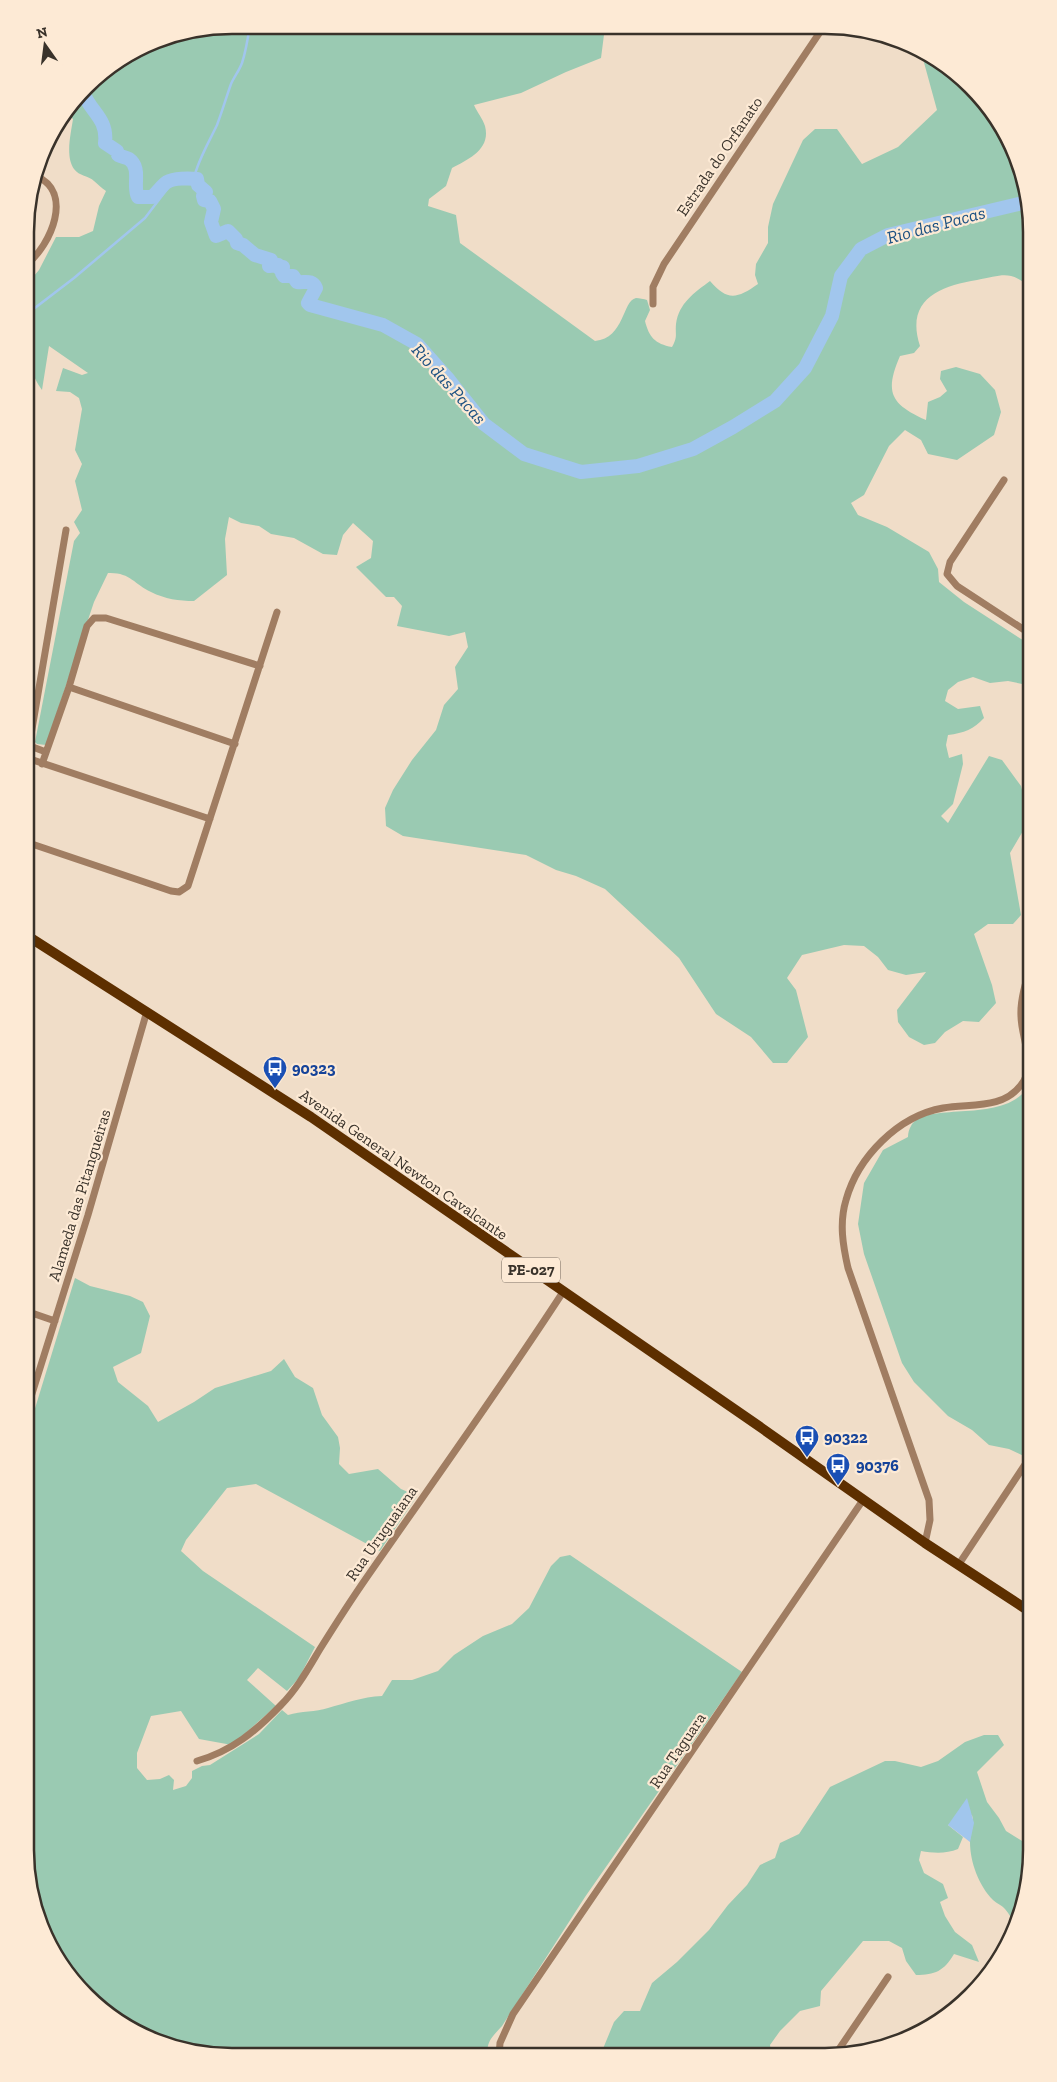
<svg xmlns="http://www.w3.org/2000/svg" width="1057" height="2082" font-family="'Zilla Slab',serif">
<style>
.green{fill:#9acab2}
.water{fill:#a1c6ed}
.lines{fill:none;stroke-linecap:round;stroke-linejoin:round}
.stream{stroke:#a1c6ed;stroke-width:2.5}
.river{stroke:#a1c6ed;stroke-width:14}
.minor{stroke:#a07d62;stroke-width:7}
.primary{stroke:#5d2f00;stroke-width:10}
.labels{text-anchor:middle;stroke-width:4.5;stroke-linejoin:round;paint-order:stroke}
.shield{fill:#fdead5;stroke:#74695d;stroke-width:1}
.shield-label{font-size:15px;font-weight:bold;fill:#39322a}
.street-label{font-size:16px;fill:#39322a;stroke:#fdead5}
.transit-label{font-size:16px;font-weight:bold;fill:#164399;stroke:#fdead5;text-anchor:start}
.water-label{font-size:18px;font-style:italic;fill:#1d5182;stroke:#fdead5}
.rim{fill:none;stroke:#39322a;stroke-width:2.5}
</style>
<rect width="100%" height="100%" fill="#f0ddc8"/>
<!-- green -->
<path class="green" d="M232,25L605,27L601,58L566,72L521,93L474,105C477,112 483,119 485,126C491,149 469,159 452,168L446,186L429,199L428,206L456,215L460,243L595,341C625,338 622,301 636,298C639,298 644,299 647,300L650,310L645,321C649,337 655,344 672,347C678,336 675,335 676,324C679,303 694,293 710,281C727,301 737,299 758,284L755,275L756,264L768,243V227L773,204L803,140L815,129H837L862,164L898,147L937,110L920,48L962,76L997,117L1021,165L1032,232V300L1026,299L1031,288C1009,269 1002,276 977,280C939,286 905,300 920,346L914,353L900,356C884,393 891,404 926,420L928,402L940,397L947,391L940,379L941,371L956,367L980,374L995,390L1001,412L994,435L957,460L928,454L921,440L905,430L889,446L864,495L851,503L858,515L887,527L929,552L938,569L939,582L964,602L1032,646V679L1027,685L1008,681L990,683L973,677L958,682L948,690L945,701L958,709L980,706L984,718C974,729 964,733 948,735L946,745L949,758L962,754L963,764L953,804L941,816L948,823L989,756L1002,760L1021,786L1028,813L1023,831L1010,853L1021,915L1013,924H988L974,934L992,985L996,1003L979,1022L963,1021L945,1032L935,1043L924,1045L909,1037L898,1022L897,1010L926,972L906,975L888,970L878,957L864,946L844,945L802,955L787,978L796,990L808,1037L787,1063H773L751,1037L716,1014L679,958L605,889L576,876L556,870L526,855L403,836L386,826L385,808L393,790L412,760L436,730L444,705L458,689L455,667L468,647L465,632L449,636L397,626L402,606L394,597H386L356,567L371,558L373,541L353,523L343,535L337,555L323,554L294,538L271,534L259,526L241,523L229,517L225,539L227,575L194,601C179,601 165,599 151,592C134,584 130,572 108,573L94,602L46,745L37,744L35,742L74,541L80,533L74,522L82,510L75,481L82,464L75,450L82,409L79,398L70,392L56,391L63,368L82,375L88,373L49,346L42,390C34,379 29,368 35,356L33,352H27V284L39,270L56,237H79L93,231L99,206L106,191C101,188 98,184 94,181C89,176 79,176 74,169C65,156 71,133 73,119L67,113L95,76L153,41Z
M1032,975V1053L1024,1018V1006Z
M1032,1078V1460L1009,1449L989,1445L972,1430L948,1416L914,1382L902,1363L864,1254L858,1224L864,1183L883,1150L908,1137C908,1133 909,1129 911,1126C926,1098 1015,1129 1032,1078Z
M75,1278L90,1286L130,1296L143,1302L150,1316L141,1353L113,1367L118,1382L148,1406L158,1422L194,1402L215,1388L271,1371L284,1359L295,1377L313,1388L322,1415L338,1437L340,1448L339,1464L349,1474L378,1469L401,1489L417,1496L380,1551L256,1484L227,1488L186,1540L181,1551L203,1571L315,1647L299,1678L287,1691L258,1668L247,1680L276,1706L232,1745L199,1739L181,1711L151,1716L137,1753V1768L147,1780L160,1779L169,1775L174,1780L173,1790L186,1786L192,1778V1771L202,1766L210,1765L259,1734L282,1710L288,1715C301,1711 316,1712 328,1708C346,1703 362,1697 382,1696L392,1680H412L438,1671L454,1655L483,1636L512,1624L529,1608L551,1566L560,1557L570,1555L742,1672L585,1897L502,2026C494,2035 484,2043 489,2056L204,2055L152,2041L96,2006L60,1965L36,1917L25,1850V1441Z
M984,1735H998L1004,1745L977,1772L987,1802L999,1818L1006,1831L1032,1847V1864L1017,1925C1012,1920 1010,1915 1005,1909C1002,1905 997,1904 993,1900C979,1886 970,1862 970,1842C970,1832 975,1826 972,1815L948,1825L963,1837L958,1849C946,1854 933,1853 921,1851L919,1860L924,1873L943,1884L948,1898L940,1902L945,1916L955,1932L972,1945L979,1962L954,1954C944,1971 935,1975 916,1975L906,1961L902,1948L889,1941H863L821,1991L820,2006L800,2011L780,2031L770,2045L772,2057L600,2056L614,2022L624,2011H640L652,1983L677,1962L709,1930L728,1905L747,1885L760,1865L775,1858L780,1843L799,1834L830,1787L885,1761H895L921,1767L938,1761L965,1742Z"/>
<!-- water -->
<path class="water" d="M967,1798L974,1823L970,1842L948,1825Z"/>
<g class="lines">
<!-- stream -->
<path class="stream" d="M194,178C198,160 209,142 217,125C222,112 226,98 231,84C234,77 239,71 242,63C246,51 248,38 250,25
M27,314L74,278L145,218L174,180
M1023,1251L1032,1249
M107,2013L164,2038L168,2045"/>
<!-- river -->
<path class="river" d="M83,92C90,112 108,118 105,143L117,151L118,155C122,157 125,157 129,159C142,168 132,186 138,197H152C157,193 162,185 167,182C174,178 189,178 197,179L198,185L206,192L203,196L204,200L210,201L214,209L211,222L216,236L228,231L236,239L237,243L243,245L255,255L271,260L269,266L278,265L279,268L283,267L282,273L284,276H293L297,282C305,283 312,279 316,288L308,303L310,305L383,325L417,344L449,380L484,424L524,454L581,472L638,466L693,449L733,427L775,401L805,368L832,316L841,276L861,249L888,235L1027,202"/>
<!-- minor -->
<path class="minor" d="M27,264C51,245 74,192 36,176
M653,304V287L664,264L822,29
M1004,480L950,562L947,574L957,586L1032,635
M69,687L235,744
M30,746L46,752
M27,758L210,819
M26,764L66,530
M42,764L69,687L87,626L94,618H106L260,666
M26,842L171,891L179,892L188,886L277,612
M26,1311L55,1321
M25,1416L88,1215L147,1011
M925,1543L930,1520L929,1500L848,1268C843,1246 839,1223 846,1200C858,1157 898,1116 943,1108C970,1103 1002,1110 1021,1085C1037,1066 1021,1038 1021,1016C1020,998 1026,980 1032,964
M959,1564L1032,1454
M197,1761C232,1751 256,1731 281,1705C297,1689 308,1669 320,1649C335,1625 351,1600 367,1577C433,1482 500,1389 563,1292
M835,2055L888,1977
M499,2056L500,2043L513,2014L863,1500"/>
<!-- primary -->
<path class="primary" d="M26,935L311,1117L763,1429L925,1543L1032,1613"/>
</g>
<!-- icons -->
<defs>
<symbol id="bus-pin" viewBox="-11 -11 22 30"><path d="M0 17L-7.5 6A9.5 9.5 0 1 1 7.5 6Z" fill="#1a4fb4" stroke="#fdead5"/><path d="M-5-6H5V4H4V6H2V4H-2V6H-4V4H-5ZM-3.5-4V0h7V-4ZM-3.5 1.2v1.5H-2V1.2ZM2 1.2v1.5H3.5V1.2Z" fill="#fff"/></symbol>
</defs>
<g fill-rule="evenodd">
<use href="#bus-pin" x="261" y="1054" width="28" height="38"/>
<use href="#bus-pin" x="793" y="1423" width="28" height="38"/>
<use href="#bus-pin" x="824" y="1451" width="28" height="38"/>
</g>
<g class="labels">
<!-- shield labels -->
<rect class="shield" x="502" y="1257.5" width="58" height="25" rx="4"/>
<g class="shield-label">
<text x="531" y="1275">PE-027</text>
</g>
<!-- street labels -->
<g class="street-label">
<text transform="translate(719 156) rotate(-56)" y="6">Estrada do Orfanato</text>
<text transform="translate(404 1164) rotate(35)" y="6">Avenida General Newton Cavalcante</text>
<text transform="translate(79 1195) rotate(-73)" y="6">Alameda das Pitangueiras</text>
<text transform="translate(381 1533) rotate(-55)" y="6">Rua Uruguaiana</text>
<text transform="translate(677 1750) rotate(-56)" y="6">Rua Taguara</text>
</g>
<!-- transit labels -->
<g class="transit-label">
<text x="292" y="1074">90323</text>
<text x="824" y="1443">90322</text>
<text x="856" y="1471">90376</text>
</g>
<!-- water labels -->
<g class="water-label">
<text transform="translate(936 225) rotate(-15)" y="6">Rio das Pacas</text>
<text transform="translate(449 384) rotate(48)" y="6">Rio das Pacas</text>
</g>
</g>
<!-- crop -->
<path d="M0 0H1057V2082H0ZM232 34H825A198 198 0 0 1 1023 232V1850A198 198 0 0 1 825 2048H232A198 198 0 0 1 34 1850V232A198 198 0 0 1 232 34Z" fill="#fdead5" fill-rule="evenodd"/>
<path class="rim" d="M232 34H825A198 198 0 0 1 1023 232V1850A198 198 0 0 1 825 2048H232A198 198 0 0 1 34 1850V232A198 198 0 0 1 232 34Z"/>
<!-- north arrow -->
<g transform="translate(45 45) rotate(346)" stroke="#fdead5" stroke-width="4" paint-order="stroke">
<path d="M0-4L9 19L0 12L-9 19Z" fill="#39322a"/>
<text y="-8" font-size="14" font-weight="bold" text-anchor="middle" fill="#39322a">N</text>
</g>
</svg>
